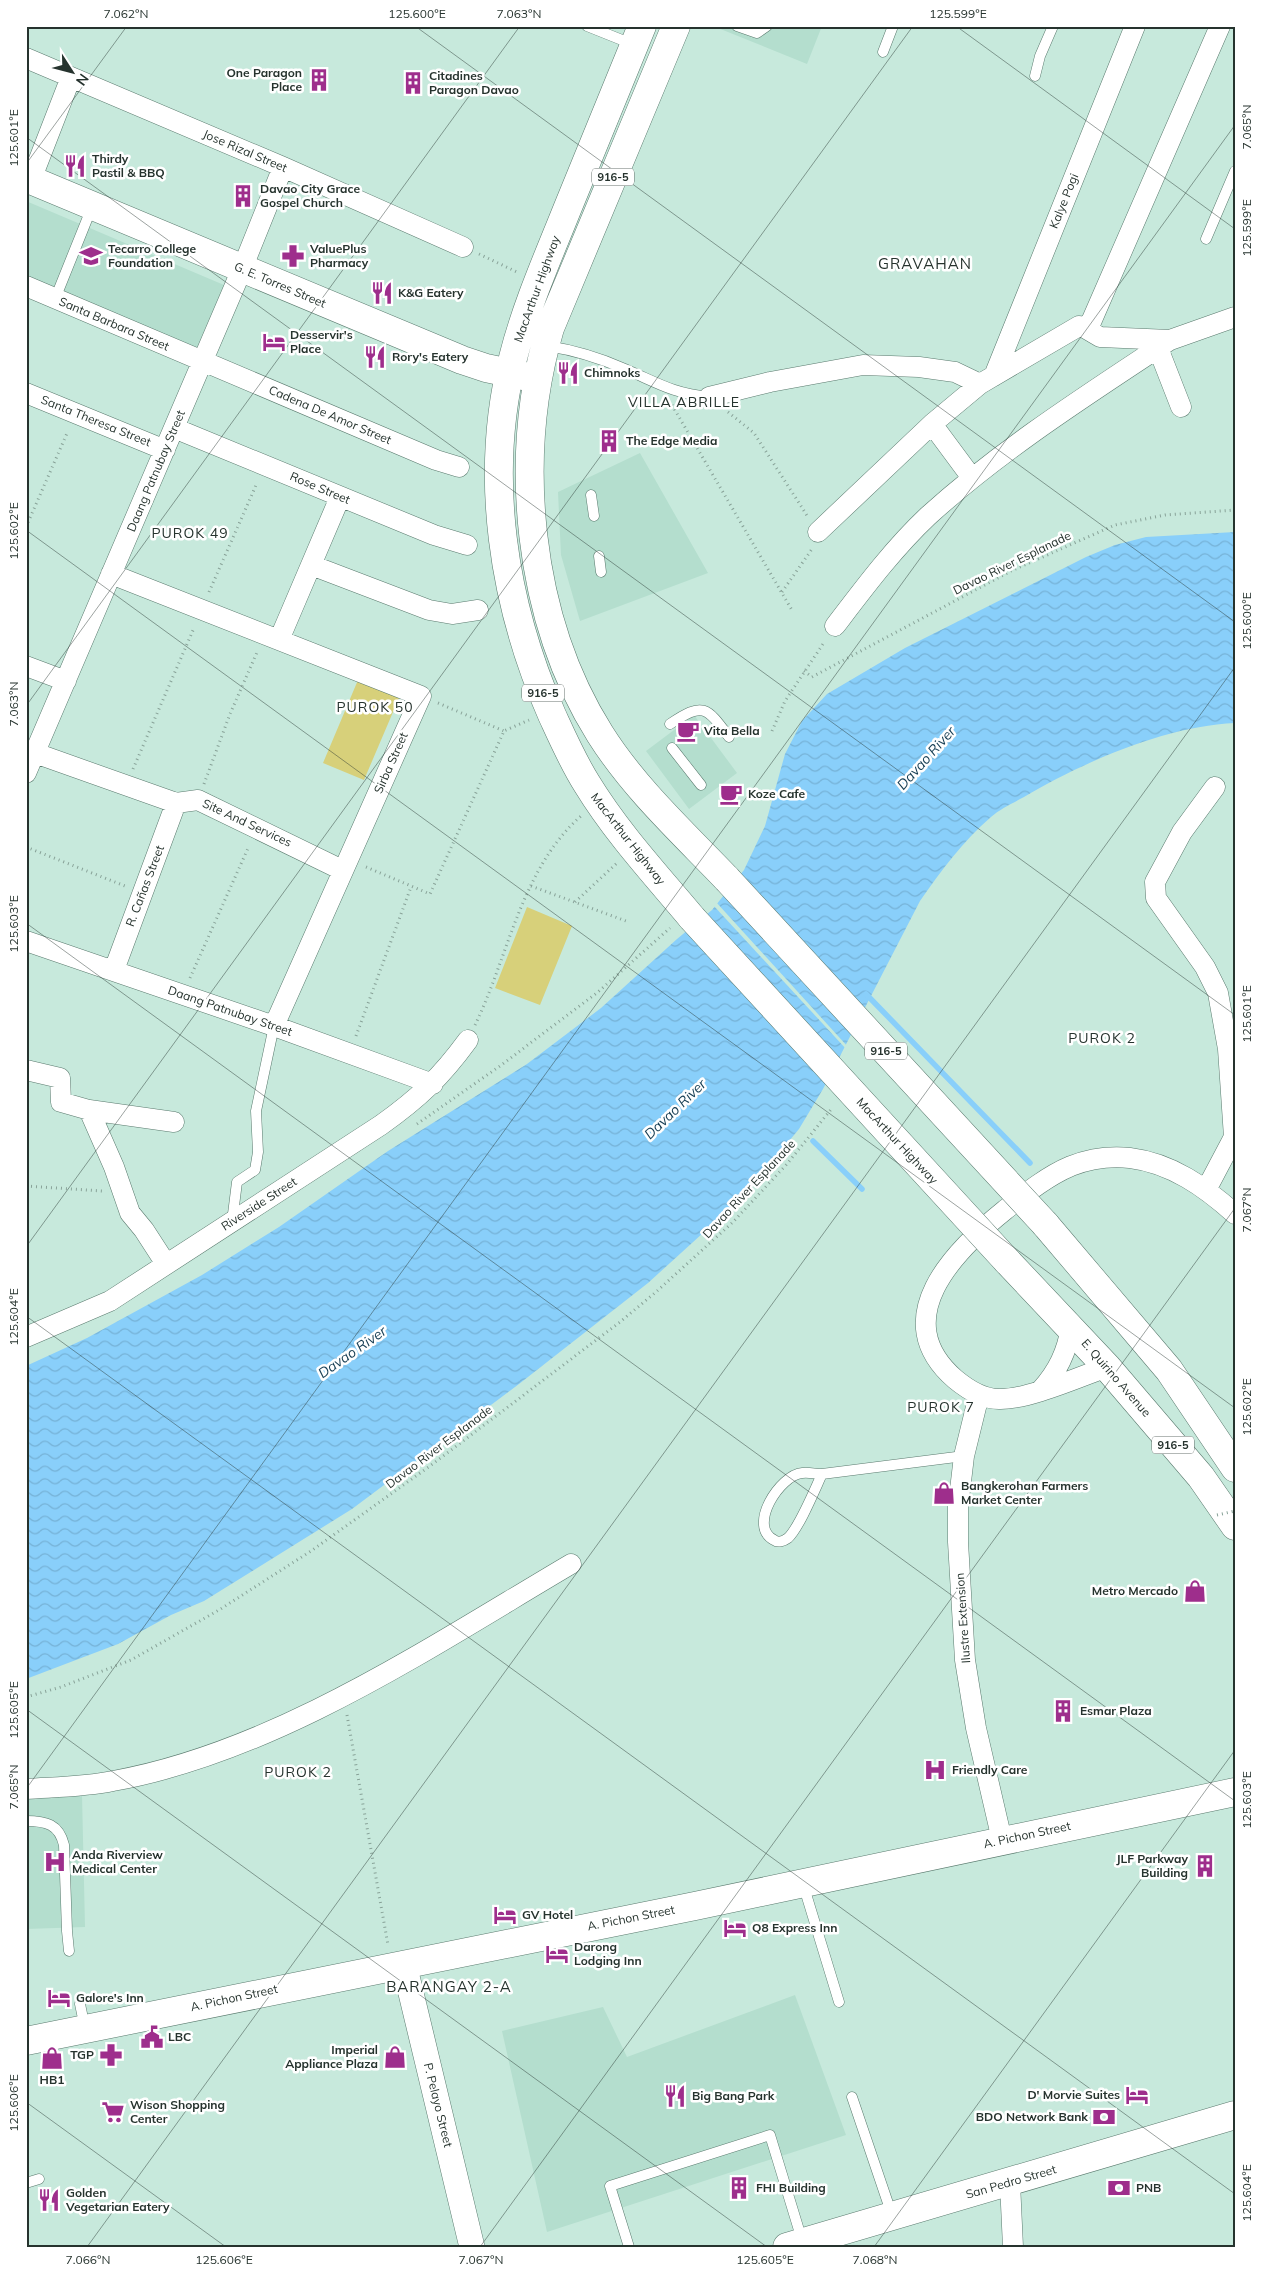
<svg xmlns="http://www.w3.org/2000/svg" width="1261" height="2273" font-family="Mulish,sans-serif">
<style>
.built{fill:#b4dece}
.garden{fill:#d7d07a}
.water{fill:url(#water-waves)}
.pier{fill:#c7e9dc}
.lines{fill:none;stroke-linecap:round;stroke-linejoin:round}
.stream{stroke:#89cffa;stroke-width:5.5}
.service-casing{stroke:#5a7a6e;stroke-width:11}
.minor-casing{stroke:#5a7a6e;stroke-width:21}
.tertiary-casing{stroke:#5a7a6e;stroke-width:26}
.secondary-casing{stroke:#5a7a6e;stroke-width:29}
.primary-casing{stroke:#5a7a6e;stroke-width:29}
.path{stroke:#88a298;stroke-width:3;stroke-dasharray:1 4;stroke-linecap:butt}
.service{stroke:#fff;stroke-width:10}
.minor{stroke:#fff;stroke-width:20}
.tertiary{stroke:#fff;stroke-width:25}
.secondary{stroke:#fff;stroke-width:28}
.primary{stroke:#fff;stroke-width:28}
.primary-bridge-casing{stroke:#5a7a6e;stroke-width:29;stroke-linecap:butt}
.path-bridge{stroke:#88a298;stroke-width:3;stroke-dasharray:1 4;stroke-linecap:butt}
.primary-bridge{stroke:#fff;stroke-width:28}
.ticks{fill:none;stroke:#26332e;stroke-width:1;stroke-opacity:0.45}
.labels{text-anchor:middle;stroke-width:5;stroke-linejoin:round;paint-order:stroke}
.shield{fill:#fff;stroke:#67706d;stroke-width:1}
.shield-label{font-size:11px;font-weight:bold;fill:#26332e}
.poi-label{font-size:12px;font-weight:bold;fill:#26332e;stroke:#fff;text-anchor:start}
.street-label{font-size:12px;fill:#26332e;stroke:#fff}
.neighbourhood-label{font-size:14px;letter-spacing:1px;fill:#26332e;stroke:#fff}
.water-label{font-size:14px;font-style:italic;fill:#143c52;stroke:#fff}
.quarter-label{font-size:15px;letter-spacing:1px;fill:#26332e;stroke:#fff}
.neatline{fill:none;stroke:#26332e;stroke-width:2}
.ticks-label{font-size:12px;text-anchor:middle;fill:#26332e}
</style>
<defs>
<pattern id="water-waves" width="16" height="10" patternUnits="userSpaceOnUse" patternTransform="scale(1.25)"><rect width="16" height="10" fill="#89cffa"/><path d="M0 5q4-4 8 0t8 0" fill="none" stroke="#76b2d7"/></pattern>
</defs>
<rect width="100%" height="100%" fill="#c7e9dc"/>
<!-- built -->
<path class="built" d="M713,26H822L807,64Z
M26,201L224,285L194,354L26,282Z
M640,453L708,573L580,621L561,555L558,492Z
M694,715L737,773L689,809L646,751Z
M82,1795L85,1927L26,1929V1797Z
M795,1995L846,2135L547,2232L502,2031L603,2007L627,2057Z"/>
<!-- garden -->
<path class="garden" d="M358,680L399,698L364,780L323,763Z
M527,907L572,926L540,1005L495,988Z"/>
<!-- water -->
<path class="water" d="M1235,532V723C1166,726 1083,762 1024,797C1013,803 1000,809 991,817C963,841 941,871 920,901L823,1089L799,1129L750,1188L725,1213L648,1283L519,1384L352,1509L204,1601L171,1615L118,1644L26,1679V1366L87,1338L202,1275L279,1227L388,1151L527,1064L601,1008L677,939L712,910L744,870L765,826L785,754L802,721L827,694L905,648L1086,557L1115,545L1146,537Z"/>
<!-- pier -->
<path class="pier" d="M716,902L848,1047L847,1050L713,905Z"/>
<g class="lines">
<!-- stream -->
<path class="stream" d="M866,994L1030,1163
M813,1141L862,1189"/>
<defs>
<path id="service" d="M587,26L632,44
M737,26L757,33L767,26
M883,52L893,26
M1035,76L1040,56L1053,26
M1206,239L1235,171
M55,299L92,207
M547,346C574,350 600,358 625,369C658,383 672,393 709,397
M591,495L594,516
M599,556L601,572
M670,724C703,702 706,706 729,737
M672,748L701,785
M232,1222L237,1182L255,1170L258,1152L256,1111L274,1026
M822,1474C815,1489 799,1528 788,1538C784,1541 778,1543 774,1540C747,1526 780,1475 802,1473C809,1472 815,1474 822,1474L964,1456
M26,1821C46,1821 59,1824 64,1845L67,1931L69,1951
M803,1884L839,2002
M80,2004L85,2028
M852,2097L892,2215
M26,2183L39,2179
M629,2247L610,2186L770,2135L802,2240"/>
<path id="minor" d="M26,58L283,167L463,247
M31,180L71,77
M26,286L436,460L459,467
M1088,329L1220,26
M1158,348L1181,407
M994,376L1135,26
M26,393L165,450
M709,397L770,382L863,365L919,367L955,372L980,384
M932,424L972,478
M174,428L434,535L467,545
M818,532L932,424L980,384L1079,326L1083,327L1100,337L1170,340L1235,317
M311,565L429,610L452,614L478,610
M111,574L421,696L274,1026
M835,626C864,588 893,549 928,516C1002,449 1087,395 1170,340
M279,640L340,497
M26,666L66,681
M35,753L176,803L198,800L342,870
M26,773L242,269L283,167
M26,941L274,1026L433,1084
M114,970L176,803
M26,1070L60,1078L61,1102L89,1110L114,1167L130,1213L144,1230L166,1264
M89,1110L174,1122
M1206,1190L1234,1137L1228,1049L1218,993L1205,967L1156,898L1155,882L1182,832L1215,787
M26,1337L110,1301L381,1125C419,1098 441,1077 468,1040
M1107,1367C1079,1377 1027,1400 999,1399C983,1399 967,1389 955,1379C886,1319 954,1251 1005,1210C1025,1194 1047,1176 1071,1166C1089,1159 1111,1156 1130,1158C1171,1163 1205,1187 1235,1214
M1041,1390C1058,1371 1067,1352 1071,1327
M979,1395L964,1456L958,1507V1542L965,1660L976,1728L1002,1840
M26,1789C55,1787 84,1787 113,1781C275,1752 430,1647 571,1564
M1010,2183L1013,2247"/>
<path id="tertiary" d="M404,1964L472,2247"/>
<path id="secondary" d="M26,178L462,360L486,368L533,378
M26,2041L695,1906L1235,1792
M787,2247L1235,2115"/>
<path id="primary" d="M642,26C617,86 593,147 568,207C548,257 526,306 513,358C483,476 503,604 552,715C563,739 573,762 587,784C617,833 656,875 692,918
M676,26L550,328C512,458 527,618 600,734C634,788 683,833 727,879
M1045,1224L1169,1370L1235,1468
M1007,1261L1107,1367L1201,1477L1235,1526"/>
</defs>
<!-- service casing -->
<use href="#service" class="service-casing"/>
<!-- minor casing -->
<use href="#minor" class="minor-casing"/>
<!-- tertiary casing -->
<use href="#tertiary" class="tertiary-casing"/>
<!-- secondary casing -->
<use href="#secondary" class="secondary-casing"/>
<!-- primary casing -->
<use href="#primary" class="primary-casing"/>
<!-- path -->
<path class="path" d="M479,254L519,273
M672,405L793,612
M728,412L754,433L808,517
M26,527L68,431
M209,592L257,483
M782,592L812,549
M804,671L812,677L1011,571L1115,525L1165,515L1235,510
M438,703L504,731
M772,731L785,701L825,641
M133,769L194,628
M204,784L230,714L258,650
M26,847L125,886
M366,867L430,894L504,731L529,720
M531,886L626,921
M575,902L617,863
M190,978L249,846
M475,1025C509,955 521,869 581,816
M356,1036L411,887
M417,1124L500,1066L598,992L670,928
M26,1186L102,1191
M26,1697L61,1687L131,1660L219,1610L311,1551L430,1466L620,1322L656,1292L733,1222L787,1164L833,1107
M347,1715L388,1945"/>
<!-- service -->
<use href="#service" class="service"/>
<!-- minor -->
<use href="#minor" class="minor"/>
<!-- tertiary -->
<use href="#tertiary" class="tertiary"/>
<!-- secondary -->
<use href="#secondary" class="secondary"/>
<!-- primary -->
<use href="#primary" class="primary"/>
<defs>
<path id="primary-bridge" d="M727,879L1045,1224
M692,918L1007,1261"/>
</defs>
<!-- primary-bridge casing -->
<use href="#primary-bridge" class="primary-bridge-casing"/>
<!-- path-bridge -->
<path class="path-bridge" d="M1217,1515L1235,1511"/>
<!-- primary-bridge -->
<use href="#primary-bridge" class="primary-bridge"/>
</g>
<!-- ticks -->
<path class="ticks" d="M415,26L1235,622M956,26L1235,229M26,137L1235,1015M26,164L127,26M26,530L1235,1408M26,706L520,26M26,923L1235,1801M26,1247L913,26M26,1316L1235,2194M26,1709L767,2247M26,1789L1235,125M26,2102L226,2247M87,2247L1235,667M480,2247L1235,1208M874,2247L1235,1750"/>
<!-- icons -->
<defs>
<symbol id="building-bare" viewBox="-9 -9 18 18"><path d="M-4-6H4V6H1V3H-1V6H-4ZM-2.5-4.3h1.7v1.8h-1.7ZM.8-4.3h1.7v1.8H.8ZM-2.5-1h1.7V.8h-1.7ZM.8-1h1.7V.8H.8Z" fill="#9e2e8c" stroke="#fff" stroke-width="2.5" paint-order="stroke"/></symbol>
<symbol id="restaurant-bare" viewBox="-9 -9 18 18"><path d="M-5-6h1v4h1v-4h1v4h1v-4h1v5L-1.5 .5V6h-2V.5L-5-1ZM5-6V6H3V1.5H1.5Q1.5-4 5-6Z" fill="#9e2e8c" stroke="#fff" stroke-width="2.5" paint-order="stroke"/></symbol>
<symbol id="university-bare" viewBox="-9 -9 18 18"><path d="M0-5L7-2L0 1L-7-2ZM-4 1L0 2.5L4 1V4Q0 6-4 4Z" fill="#9e2e8c" stroke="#fff" stroke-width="2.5" paint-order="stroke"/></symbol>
<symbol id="pharmacy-bare" viewBox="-9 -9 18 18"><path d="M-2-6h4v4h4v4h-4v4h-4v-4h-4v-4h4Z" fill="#9e2e8c" stroke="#fff" stroke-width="2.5" paint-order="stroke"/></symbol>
<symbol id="hotel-bare" viewBox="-9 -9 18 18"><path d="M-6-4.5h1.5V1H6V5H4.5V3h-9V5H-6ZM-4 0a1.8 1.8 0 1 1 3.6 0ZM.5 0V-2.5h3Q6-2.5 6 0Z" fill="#9e2e8c" stroke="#fff" stroke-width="2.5" paint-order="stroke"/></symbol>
<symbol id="cafe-bare" viewBox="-9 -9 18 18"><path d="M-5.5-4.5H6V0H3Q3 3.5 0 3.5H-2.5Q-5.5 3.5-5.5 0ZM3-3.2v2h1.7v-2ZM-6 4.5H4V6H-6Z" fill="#9e2e8c" stroke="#fff" stroke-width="2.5" paint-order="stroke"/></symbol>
<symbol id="shop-bare" viewBox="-9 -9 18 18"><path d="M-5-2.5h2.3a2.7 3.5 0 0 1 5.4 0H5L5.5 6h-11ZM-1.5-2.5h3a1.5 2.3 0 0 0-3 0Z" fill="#9e2e8c" stroke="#fff" stroke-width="2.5" paint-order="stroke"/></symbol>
<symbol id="hospital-bare" viewBox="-9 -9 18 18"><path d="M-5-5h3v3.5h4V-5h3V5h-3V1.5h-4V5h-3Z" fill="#9e2e8c" stroke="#fff" stroke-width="2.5" paint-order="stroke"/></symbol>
<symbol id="civic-bare" viewBox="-9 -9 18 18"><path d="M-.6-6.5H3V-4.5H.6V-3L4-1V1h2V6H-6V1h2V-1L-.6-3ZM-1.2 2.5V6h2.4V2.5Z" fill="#9e2e8c" stroke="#fff" stroke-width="2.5" paint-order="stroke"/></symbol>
<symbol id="supermarket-bare" viewBox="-9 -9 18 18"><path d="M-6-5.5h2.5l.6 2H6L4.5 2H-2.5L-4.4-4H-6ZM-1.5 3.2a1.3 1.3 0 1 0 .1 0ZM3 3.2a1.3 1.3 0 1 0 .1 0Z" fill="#9e2e8c" stroke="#fff" stroke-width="2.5" paint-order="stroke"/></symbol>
<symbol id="bank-bare" viewBox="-9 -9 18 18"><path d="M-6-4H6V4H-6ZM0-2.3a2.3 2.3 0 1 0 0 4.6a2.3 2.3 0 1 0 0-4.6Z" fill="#9e2e8c" stroke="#fff" stroke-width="2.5" paint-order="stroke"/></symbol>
</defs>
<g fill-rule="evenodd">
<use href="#building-bare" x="303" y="64" width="32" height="32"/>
<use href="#building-bare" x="397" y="67" width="32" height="32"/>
<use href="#restaurant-bare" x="59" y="150" width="32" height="32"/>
<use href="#building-bare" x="227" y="180" width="32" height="32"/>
<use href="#university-bare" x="75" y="240" width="32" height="32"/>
<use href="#pharmacy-bare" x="277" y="240" width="32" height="32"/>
<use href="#restaurant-bare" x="366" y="277" width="32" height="32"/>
<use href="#hotel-bare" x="258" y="326" width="32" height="32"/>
<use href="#restaurant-bare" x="359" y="341" width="32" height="32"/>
<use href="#restaurant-bare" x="552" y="357" width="32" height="32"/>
<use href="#building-bare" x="593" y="425" width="32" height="32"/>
<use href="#cafe-bare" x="672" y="715" width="32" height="32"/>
<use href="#cafe-bare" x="715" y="778" width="32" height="32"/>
<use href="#shop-bare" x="928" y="1477" width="32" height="32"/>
<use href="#shop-bare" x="1179" y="1575" width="32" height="32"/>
<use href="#building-bare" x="1047" y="1695" width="32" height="32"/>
<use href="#hospital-bare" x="919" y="1754" width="32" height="32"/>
<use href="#hospital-bare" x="39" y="1846" width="32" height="32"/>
<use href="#building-bare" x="1189" y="1850" width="32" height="32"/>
<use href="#hotel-bare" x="489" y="1899" width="32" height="32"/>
<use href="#hotel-bare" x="719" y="1912" width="32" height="32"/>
<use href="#hotel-bare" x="541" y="1938" width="32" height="32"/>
<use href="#hotel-bare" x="43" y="1982" width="32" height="32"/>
<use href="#civic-bare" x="136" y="2021" width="32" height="32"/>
<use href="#pharmacy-bare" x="95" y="2039" width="32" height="32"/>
<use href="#shop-bare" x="379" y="2041" width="32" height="32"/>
<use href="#shop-bare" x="36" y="2042" width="32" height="32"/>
<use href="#hotel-bare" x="1121" y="2079" width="32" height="32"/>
<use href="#restaurant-bare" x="659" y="2080" width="32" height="32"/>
<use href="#supermarket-bare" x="97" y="2096" width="32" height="32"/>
<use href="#bank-bare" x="1088" y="2101" width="32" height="32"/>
<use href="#building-bare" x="723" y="2172" width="32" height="32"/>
<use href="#bank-bare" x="1103" y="2172" width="32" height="32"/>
<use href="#restaurant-bare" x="33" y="2184" width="32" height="32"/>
</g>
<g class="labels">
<!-- shield labels -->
<g class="shield">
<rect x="592" y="168.5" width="42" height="17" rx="4"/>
<rect x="522" y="684.5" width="42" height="17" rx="4"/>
<rect x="865" y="1042.5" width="42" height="17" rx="4"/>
<rect x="1152" y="1436.5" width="42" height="17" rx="4"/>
</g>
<g class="shield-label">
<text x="613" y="181">916-5</text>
<text x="543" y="697">916-5</text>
<text x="886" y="1055">916-5</text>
<text x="1173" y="1449">916-5</text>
</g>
<!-- poi labels -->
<g class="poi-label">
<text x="302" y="77" text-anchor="end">One Paragon<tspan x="302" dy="14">Place</tspan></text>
<text x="429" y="80">Citadines<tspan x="429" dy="14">Paragon Davao</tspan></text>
<text x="92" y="163">Thirdy<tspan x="92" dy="14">Pastil &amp; BBQ</tspan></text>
<text x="260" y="193">Davao City Grace<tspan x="260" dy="14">Gospel Church</tspan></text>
<text x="108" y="253">Tecarro College<tspan x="108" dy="14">Foundation</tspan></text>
<text x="310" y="253">ValuePlus<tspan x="310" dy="14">Pharmacy</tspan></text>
<text x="398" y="297">K&amp;G Eatery</text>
<text x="290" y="339">Desservir's<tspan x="290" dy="14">Place</tspan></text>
<text x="392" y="361">Rory's Eatery</text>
<text x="584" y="377">Chimnoks</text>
<text x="626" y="445">The Edge Media</text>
<text x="704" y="735">Vita Bella</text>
<text x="748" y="798">Koze Cafe</text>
<text x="961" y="1490">Bangkerohan Farmers<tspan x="961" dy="14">Market Center</tspan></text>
<text x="1178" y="1595" text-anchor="end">Metro Mercado</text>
<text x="1080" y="1715">Esmar Plaza</text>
<text x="952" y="1774">Friendly Care</text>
<text x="72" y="1859">Anda Riverview<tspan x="72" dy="14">Medical Center</tspan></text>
<text x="1188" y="1863" text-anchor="end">JLF Parkway<tspan x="1188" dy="14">Building</tspan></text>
<text x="522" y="1919">GV Hotel</text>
<text x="752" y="1932">Q8 Express Inn</text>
<text x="574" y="1951">Darong<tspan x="574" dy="14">Lodging Inn</tspan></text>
<text x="76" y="2002">Galore's Inn</text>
<text x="168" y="2041">LBC</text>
<text x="378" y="2054" text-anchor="end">Imperial<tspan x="378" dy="14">Appliance Plaza</tspan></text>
<text x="94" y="2059" text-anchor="end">TGP</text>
<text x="52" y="2084" text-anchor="middle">HB1</text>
<text x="1120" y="2099" text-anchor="end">D' Morvie Suites</text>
<text x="692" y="2100">Big Bang Park</text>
<text x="130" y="2109">Wison Shopping<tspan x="130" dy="14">Center</tspan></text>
<text x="1088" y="2121" text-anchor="end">BDO Network Bank</text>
<text x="756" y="2192">FHI Building</text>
<text x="1136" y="2192">PNB</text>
<text x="66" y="2197">Golden<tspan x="66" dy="14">Vegetarian Eatery</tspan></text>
</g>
<!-- street labels -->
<g class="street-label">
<text transform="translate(245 151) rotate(23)" y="4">Jose Rizal Street</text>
<text transform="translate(1064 201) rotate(-68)" y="4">Kalye Pogi</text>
<text transform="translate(280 285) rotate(23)" y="4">G. E. Torres Street</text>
<text transform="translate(537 289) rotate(-70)" y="4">MacArthur Highway</text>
<text transform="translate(114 324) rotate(23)" y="4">Santa Barbara Street</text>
<text transform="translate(330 415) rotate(23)" y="4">Cadena De Amor Street</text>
<text transform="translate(96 421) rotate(22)" y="4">Santa Theresa Street</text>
<text transform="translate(156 471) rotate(-67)" y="4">Daang Patnubay Street</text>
<text transform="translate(320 488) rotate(23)" y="4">Rose Street</text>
<text transform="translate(1012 563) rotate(-26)" y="4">Davao River Esplanade</text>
<text transform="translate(391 763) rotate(-66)" y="4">Sirba Street</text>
<text transform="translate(247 823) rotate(25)" y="4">Site And Services</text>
<text transform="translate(628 839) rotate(52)" y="4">MacArthur Highway</text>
<text transform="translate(145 886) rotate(-69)" y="4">R. Cañas Street</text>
<text transform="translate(230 1011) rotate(19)" y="4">Daang Patnubay Street</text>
<text transform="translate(897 1141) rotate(47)" y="4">MacArthur Highway</text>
<text transform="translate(749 1189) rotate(-47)" y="4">Davao River Esplanade</text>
<text transform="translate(259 1204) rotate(-33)" y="4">Riverside Street</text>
<text transform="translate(1116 1378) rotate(49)" y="4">E. Quirino Avenue</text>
<text transform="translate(439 1447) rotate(-37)" y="4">Davao River Esplanade</text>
<text transform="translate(963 1618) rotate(-94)" y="4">Ilustre Extension</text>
<text transform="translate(1027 1835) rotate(-12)" y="4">A. Pichon Street</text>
<text transform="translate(631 1918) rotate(-11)" y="4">A. Pichon Street</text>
<text transform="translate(234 1998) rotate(-12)" y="4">A. Pichon Street</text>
<text transform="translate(438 2105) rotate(76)" y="4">P. Pelayo Street</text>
<text transform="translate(1011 2182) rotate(-16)" y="4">San Pedro Street</text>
</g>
<!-- neighbourhood labels -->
<g class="neighbourhood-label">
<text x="684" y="407">VILLA ABRILLE</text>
<text x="190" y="538">PUROK 49</text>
<text x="375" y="712">PUROK 50</text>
<text x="1102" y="1043">PUROK 2</text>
<text x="941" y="1412">PUROK 7</text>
<text x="298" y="1777">PUROK 2</text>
</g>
<!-- water labels -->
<g class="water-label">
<text transform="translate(926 758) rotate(-48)" y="5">Davao River</text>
<text transform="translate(675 1109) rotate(-44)" y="5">Davao River</text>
<text transform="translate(352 1352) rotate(-35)" y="5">Davao River</text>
</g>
<!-- quarter labels -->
<g class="quarter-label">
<text x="925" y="269">GRAVAHAN</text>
<text x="449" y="1992">BARANGAY 2-A</text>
</g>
</g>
<!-- border -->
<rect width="1261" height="2273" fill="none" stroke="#ffffff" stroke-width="55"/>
<!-- north arrow -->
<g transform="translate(72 72) rotate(126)" stroke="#ffffff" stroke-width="4" paint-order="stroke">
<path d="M0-4L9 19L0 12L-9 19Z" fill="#26332e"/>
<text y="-8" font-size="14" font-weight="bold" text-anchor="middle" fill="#26332e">N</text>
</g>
<rect x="28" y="28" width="1206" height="2218" class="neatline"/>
<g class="ticks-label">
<text x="126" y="18">7.062°N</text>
<text x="417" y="18">125.600°E</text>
<text x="519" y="18">7.063°N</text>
<text x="958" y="18">125.599°E</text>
<text transform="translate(1247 127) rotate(-90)" y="4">7.065°N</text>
<text transform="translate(14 138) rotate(-90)" y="4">125.601°E</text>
<text transform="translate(1247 228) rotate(-90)" y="4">125.599°E</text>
<text transform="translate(14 531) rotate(-90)" y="4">125.602°E</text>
<text transform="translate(1247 621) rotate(-90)" y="4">125.600°E</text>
<text transform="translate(14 704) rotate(-90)" y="4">7.063°N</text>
<text transform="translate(14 924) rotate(-90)" y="4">125.603°E</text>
<text transform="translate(1247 1014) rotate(-90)" y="4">125.601°E</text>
<text transform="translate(1247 1210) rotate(-90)" y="4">7.067°N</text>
<text transform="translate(14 1317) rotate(-90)" y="4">125.604°E</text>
<text transform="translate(1247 1407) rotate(-90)" y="4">125.602°E</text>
<text transform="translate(14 1710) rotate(-90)" y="4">125.605°E</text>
<text transform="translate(14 1787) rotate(-90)" y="4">7.065°N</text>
<text transform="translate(1247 1800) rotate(-90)" y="4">125.603°E</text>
<text transform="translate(14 2103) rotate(-90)" y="4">125.606°E</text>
<text transform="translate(1247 2193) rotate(-90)" y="4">125.604°E</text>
<text x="88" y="2264">7.066°N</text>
<text x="224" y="2264">125.606°E</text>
<text x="481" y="2264">7.067°N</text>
<text x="765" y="2264">125.605°E</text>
<text x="875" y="2264">7.068°N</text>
</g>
</svg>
